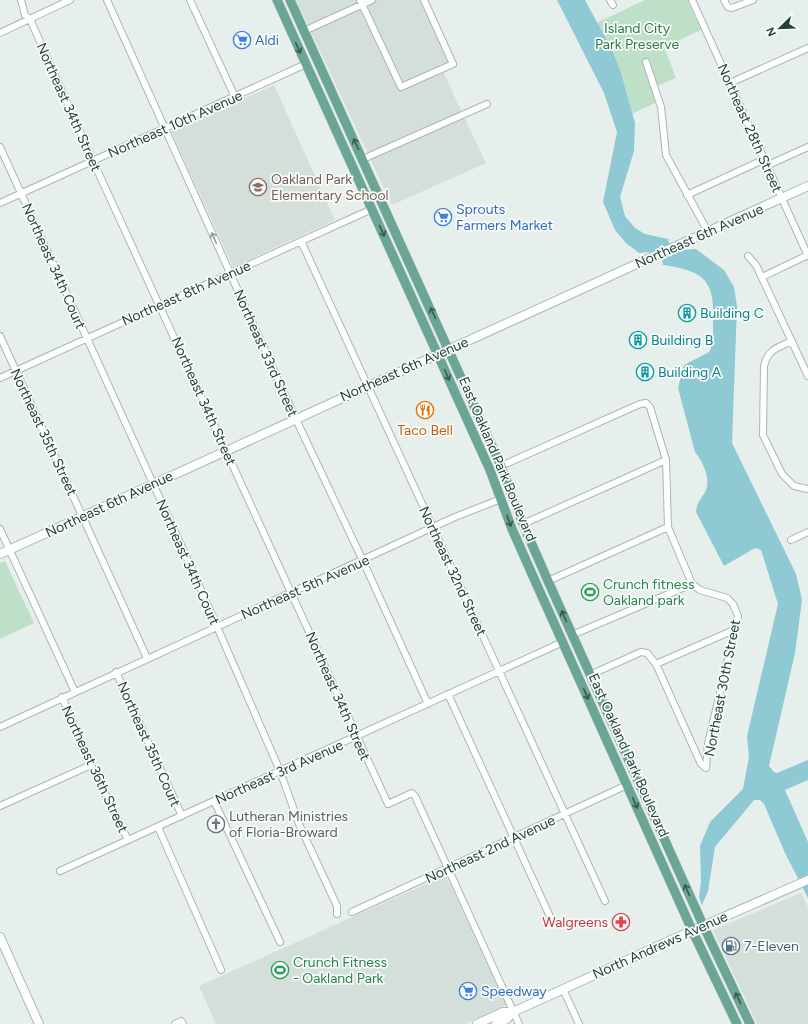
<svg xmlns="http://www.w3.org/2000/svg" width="808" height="1024" font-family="Figtree,sans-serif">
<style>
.built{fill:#d4dfda}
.green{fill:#bfe0c8}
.water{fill:#8ec9d4}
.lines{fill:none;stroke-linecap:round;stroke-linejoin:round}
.street-casing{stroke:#a8b8b2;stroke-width:8}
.secondary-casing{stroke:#a4bbb3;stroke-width:10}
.primary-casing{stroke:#c2cac8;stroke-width:10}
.street{stroke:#fff;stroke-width:6}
.secondary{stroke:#fff;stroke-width:8}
.primary{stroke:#6aa596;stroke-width:9}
.oneway{stroke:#365b51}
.oneway2{stroke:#92a09c}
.labels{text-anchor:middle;stroke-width:3.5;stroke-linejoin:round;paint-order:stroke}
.park-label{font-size:14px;fill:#2d7a4b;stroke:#f7fbf9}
.shop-label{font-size:14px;fill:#366cbe;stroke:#f7fbf9;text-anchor:start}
.street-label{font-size:14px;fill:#24423a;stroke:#f7fbf9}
.education-label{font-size:14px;fill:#785e54;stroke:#f7fbf9;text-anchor:start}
.culture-label{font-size:14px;fill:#0d838f;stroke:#f7fbf9;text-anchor:start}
.food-label{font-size:14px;fill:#c56008;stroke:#f7fbf9}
.leisure-label{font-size:14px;fill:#27864d;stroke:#f7fbf9;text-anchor:start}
.worship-label{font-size:14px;fill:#5b616d;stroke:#f7fbf9;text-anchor:start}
.health-label{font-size:14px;fill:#be3a42;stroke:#f7fbf9;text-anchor:end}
.service-label{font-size:14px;fill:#4e5e75;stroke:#f7fbf9;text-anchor:start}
</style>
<rect width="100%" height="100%" fill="#e6efeb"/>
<!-- built -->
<path class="built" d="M296,0H428L457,65L443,72L486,163L392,205Z
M274,85L335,220L233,267L171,131Z
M446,875L506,1005L465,1024H216L199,986Z
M801,893L808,907V1024H757L713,930Z"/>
<!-- green -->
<path class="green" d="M645,0H687L701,30L664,47L676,78L652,88L655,103L632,114C622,79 614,55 596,23Z
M5,561L34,623L0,639V563Z"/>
<!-- water -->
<path class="water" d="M557,0H585L611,48L620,70L635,123L634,151L620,197L625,216L635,228L645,234L668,239L669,243L682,250L696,249L724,270L734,287L737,306L732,443L796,574L802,600L795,653L769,766L774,772L777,773L808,760V780L785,790L808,842V898L785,853L764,804L760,800H754L715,847L708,891L702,905L699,897L701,881L700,846L710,822L743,789L749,757L747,736L778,604L761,550L755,548L724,566L696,512C697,501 702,499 706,490C711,479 702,460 695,452L678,388L684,365L709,352C714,343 713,333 713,322C715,280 704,271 663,265L662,259L649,252L639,253L626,243L615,230L603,202L617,132L604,93Z"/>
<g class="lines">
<defs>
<path id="street" d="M21,0L25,15L30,19L93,161L388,804L412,793L415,796L519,1024
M107,0L294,415L363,561L428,704
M190,0L235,97
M360,0L401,87L453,64L424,0
M610,0L613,5
M692,0L808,256
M724,0L728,7L732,8L753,0
M304,31L372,0
M0,33L70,0
M646,62L661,107L666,155L708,232
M730,83L808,48
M0,147L191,567L280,771L299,824L337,906V914
M363,159L487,104
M766,166L808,147
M687,195L763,160
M0,203L306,64
M301,241L605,901
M748,256L756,265L808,376
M762,277L808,255
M0,336L147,658
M792,341C777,348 768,349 764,366L763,435L782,474L794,486L808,489
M0,378L372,209
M501,466L640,404L646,403L650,407L666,460L668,527L692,584L700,590L727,598L733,604L738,616L708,744L706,768
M523,524L666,460
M0,529L75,692
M791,540L808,532
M548,581L668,527
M572,635L692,584
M656,664L736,629
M116,672L182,816
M590,675L641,652L647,653L656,664L701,764L706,768
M448,694L552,921
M62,697L91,765L128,840
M0,727L455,517L501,499
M214,801L280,942
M0,806L91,765
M158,827L221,970
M60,871L563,642
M352,912L627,785
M563,989L579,1024
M175,1024L181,1021L183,1024"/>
<path id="secondary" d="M0,554L808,186
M0,937L39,1024
M477,1024L503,1012H513
M496,1024L507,1019L513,1012L669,941L808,880"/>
<path id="primary" d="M277,0L490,470L512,529L536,583L692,930L737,1024
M290,0L501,466L523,524L548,581L703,925L750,1024"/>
</defs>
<!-- street casing -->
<use href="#street" class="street-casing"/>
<!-- secondary casing -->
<use href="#secondary" class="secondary-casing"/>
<!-- primary casing -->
<use href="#primary" class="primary-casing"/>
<!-- street -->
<use href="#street" class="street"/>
<!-- secondary -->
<use href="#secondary" class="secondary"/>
<!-- primary -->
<use href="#primary" class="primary"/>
</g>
<!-- one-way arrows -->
<defs><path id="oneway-shaft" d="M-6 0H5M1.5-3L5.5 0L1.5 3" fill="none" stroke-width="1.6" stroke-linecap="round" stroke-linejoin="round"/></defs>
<g class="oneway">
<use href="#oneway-shaft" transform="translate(298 48) rotate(66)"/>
<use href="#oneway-shaft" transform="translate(356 144) rotate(-115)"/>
<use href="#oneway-shaft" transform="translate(382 231) rotate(65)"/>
<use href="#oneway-shaft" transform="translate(433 313) rotate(-115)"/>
<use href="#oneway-shaft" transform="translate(447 375) rotate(66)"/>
<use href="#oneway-shaft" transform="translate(509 521) rotate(70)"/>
<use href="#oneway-shaft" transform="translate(564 616) rotate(-114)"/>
<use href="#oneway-shaft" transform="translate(586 694) rotate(66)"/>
<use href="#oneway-shaft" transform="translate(635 803) rotate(66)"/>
<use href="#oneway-shaft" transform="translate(687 890) rotate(-114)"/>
<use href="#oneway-shaft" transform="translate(738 998) rotate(-115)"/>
</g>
<use class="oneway2" href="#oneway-shaft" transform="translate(214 238) rotate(-114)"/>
<!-- icons -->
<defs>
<symbol id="supermarket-ring" viewBox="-11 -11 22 22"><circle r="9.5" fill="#f7fbf9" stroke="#3f7fe0" stroke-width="1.5"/><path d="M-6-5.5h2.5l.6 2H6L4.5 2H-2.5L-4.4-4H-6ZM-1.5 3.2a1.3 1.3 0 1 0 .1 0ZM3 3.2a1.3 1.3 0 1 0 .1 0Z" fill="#3f7fe0"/></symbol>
<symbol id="school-ring" viewBox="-11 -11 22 22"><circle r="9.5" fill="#f7fbf9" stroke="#8d6e63" stroke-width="1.5"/><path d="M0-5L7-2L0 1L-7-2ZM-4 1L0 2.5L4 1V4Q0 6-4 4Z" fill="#8d6e63"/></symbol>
<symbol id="building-ring" viewBox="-11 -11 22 22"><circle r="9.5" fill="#f7fbf9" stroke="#0f9aa8" stroke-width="1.5"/><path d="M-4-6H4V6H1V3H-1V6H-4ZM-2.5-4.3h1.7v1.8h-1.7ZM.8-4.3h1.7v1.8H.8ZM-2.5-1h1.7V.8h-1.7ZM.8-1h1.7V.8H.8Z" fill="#0f9aa8"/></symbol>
<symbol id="restaurant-ring" viewBox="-11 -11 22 22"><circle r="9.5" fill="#f7fbf9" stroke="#e8710a" stroke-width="1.5"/><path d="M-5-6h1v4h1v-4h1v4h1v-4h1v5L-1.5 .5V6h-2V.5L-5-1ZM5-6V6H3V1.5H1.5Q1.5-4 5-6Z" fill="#e8710a"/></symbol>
<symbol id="stadium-ring" viewBox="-11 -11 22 22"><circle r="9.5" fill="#f7fbf9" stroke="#2e9e5b" stroke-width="1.5"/><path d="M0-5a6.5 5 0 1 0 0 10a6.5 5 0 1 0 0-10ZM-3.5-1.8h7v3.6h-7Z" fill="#2e9e5b"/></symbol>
<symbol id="church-ring" viewBox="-11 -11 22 22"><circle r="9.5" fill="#f7fbf9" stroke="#6b7280" stroke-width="1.5"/><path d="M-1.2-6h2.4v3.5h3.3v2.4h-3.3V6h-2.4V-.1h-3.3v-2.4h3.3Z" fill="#6b7280"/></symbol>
<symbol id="pharmacy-ring" viewBox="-11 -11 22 22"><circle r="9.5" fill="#f7fbf9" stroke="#e0444e" stroke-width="1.5"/><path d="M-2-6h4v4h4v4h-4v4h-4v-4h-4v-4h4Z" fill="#e0444e"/></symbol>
<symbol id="fuel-ring" viewBox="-11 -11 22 22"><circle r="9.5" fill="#f7fbf9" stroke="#5c6f8a" stroke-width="1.5"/><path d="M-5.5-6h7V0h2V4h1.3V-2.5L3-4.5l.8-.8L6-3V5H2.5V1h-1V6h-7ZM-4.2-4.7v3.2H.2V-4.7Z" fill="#5c6f8a"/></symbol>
</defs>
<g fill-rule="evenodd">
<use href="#supermarket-ring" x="232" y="30" width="20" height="20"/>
<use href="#school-ring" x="248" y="177" width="20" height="20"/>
<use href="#supermarket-ring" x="433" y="207" width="20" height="20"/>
<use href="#building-ring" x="677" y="303" width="20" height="20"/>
<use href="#building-ring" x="628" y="330" width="20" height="20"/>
<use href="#building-ring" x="635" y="362" width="20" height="20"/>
<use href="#restaurant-ring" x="415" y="400" width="20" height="20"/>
<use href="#stadium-ring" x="580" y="582" width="20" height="20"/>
<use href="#church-ring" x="206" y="814" width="20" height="20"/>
<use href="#pharmacy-ring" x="611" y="912" width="20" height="20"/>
<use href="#fuel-ring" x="721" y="936" width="20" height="20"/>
<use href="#stadium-ring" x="270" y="960" width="20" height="20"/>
<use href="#supermarket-ring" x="458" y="981" width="20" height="20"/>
</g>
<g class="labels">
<!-- park labels -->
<g class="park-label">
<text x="637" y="33">Island City<tspan x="637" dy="16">Park Preserve</tspan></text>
</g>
<!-- shop labels -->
<g class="shop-label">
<text x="255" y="45">Aldi</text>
<text x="456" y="214">Sprouts<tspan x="456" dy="16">Farmers Market</tspan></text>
<text x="481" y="996">Speedway</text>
</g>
<!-- street labels -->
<g class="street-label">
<text transform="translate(69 107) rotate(66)" y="5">Northeast 34th Street</text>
<text transform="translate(175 124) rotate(-24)" y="5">Northeast 10th Avenue</text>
<text transform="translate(750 128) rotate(66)" y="5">Northeast 28th Street</text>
<text transform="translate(699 236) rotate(-24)" y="5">Northeast 6th Avenue</text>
<text transform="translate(54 266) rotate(66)" y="5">Northeast 34th Court</text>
<text transform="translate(186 293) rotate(-24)" y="5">Northeast 8th Avenue</text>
<text transform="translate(266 353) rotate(66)" y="5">Northeast 33rd Street</text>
<text transform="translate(404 369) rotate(-24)" y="5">Northeast 6th Avenue</text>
<text transform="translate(204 401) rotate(66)" y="5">Northeast 34th Street</text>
<text transform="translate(44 432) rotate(65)" y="5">Northeast 35th Street</text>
<text transform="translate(498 459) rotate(67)" y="5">East Oakland Park Boulevard</text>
<text transform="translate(109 504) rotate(-25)" y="5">Northeast 6th Avenue</text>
<text transform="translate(188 562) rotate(66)" y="5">Northeast 34th Court</text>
<text transform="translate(453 571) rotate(65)" y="5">Northeast 32nd Street</text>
<text transform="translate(305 587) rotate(-24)" y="5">Northeast 5th Avenue</text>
<text transform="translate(722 688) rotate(-79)" y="5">Northeast 30th Street</text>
<text transform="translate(338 696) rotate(66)" y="5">Northeast 34th Street</text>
<text transform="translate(149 744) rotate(66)" y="5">Northeast 35th Court</text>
<text transform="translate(629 755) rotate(66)" y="5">East Oakland Park Boulevard</text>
<text transform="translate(95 769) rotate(65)" y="5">Northeast 36th Street</text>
<text transform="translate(279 772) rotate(-24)" y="5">Northeast 3rd Avenue</text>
<text transform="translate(490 849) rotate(-25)" y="5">Northeast 2nd Avenue</text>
<text transform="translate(660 945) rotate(-24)" y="5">North Andrews Avenue</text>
</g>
<!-- education labels -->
<g class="education-label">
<text x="271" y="184">Oakland Park<tspan x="271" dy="16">Elementary School</tspan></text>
</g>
<!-- culture labels -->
<g class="culture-label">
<text x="700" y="318">Building C</text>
<text x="651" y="345">Building B</text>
<text x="658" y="377">Building A</text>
</g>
<!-- food labels -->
<g class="food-label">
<text x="425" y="435">Taco Bell</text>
</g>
<!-- leisure labels -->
<g class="leisure-label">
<text x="603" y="589">Crunch fitness<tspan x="603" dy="16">Oakland park</tspan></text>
<text x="293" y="967">Crunch Fitness<tspan x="293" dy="16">- Oakland Park</tspan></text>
</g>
<!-- worship labels -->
<g class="worship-label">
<text x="229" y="821">Lutheran Ministries<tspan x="229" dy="16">of Floria-Broward</tspan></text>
</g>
<!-- health labels -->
<g class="health-label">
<text x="608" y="927">Walgreens</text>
</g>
<!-- service labels -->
<g class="service-label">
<text x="744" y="951">7-Eleven</text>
</g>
</g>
<!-- north arrow -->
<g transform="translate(780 28) rotate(247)" stroke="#f7fbf9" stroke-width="3" paint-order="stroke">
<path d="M0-3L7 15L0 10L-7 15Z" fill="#24423a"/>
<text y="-6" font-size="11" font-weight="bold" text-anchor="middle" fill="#24423a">N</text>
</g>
</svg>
